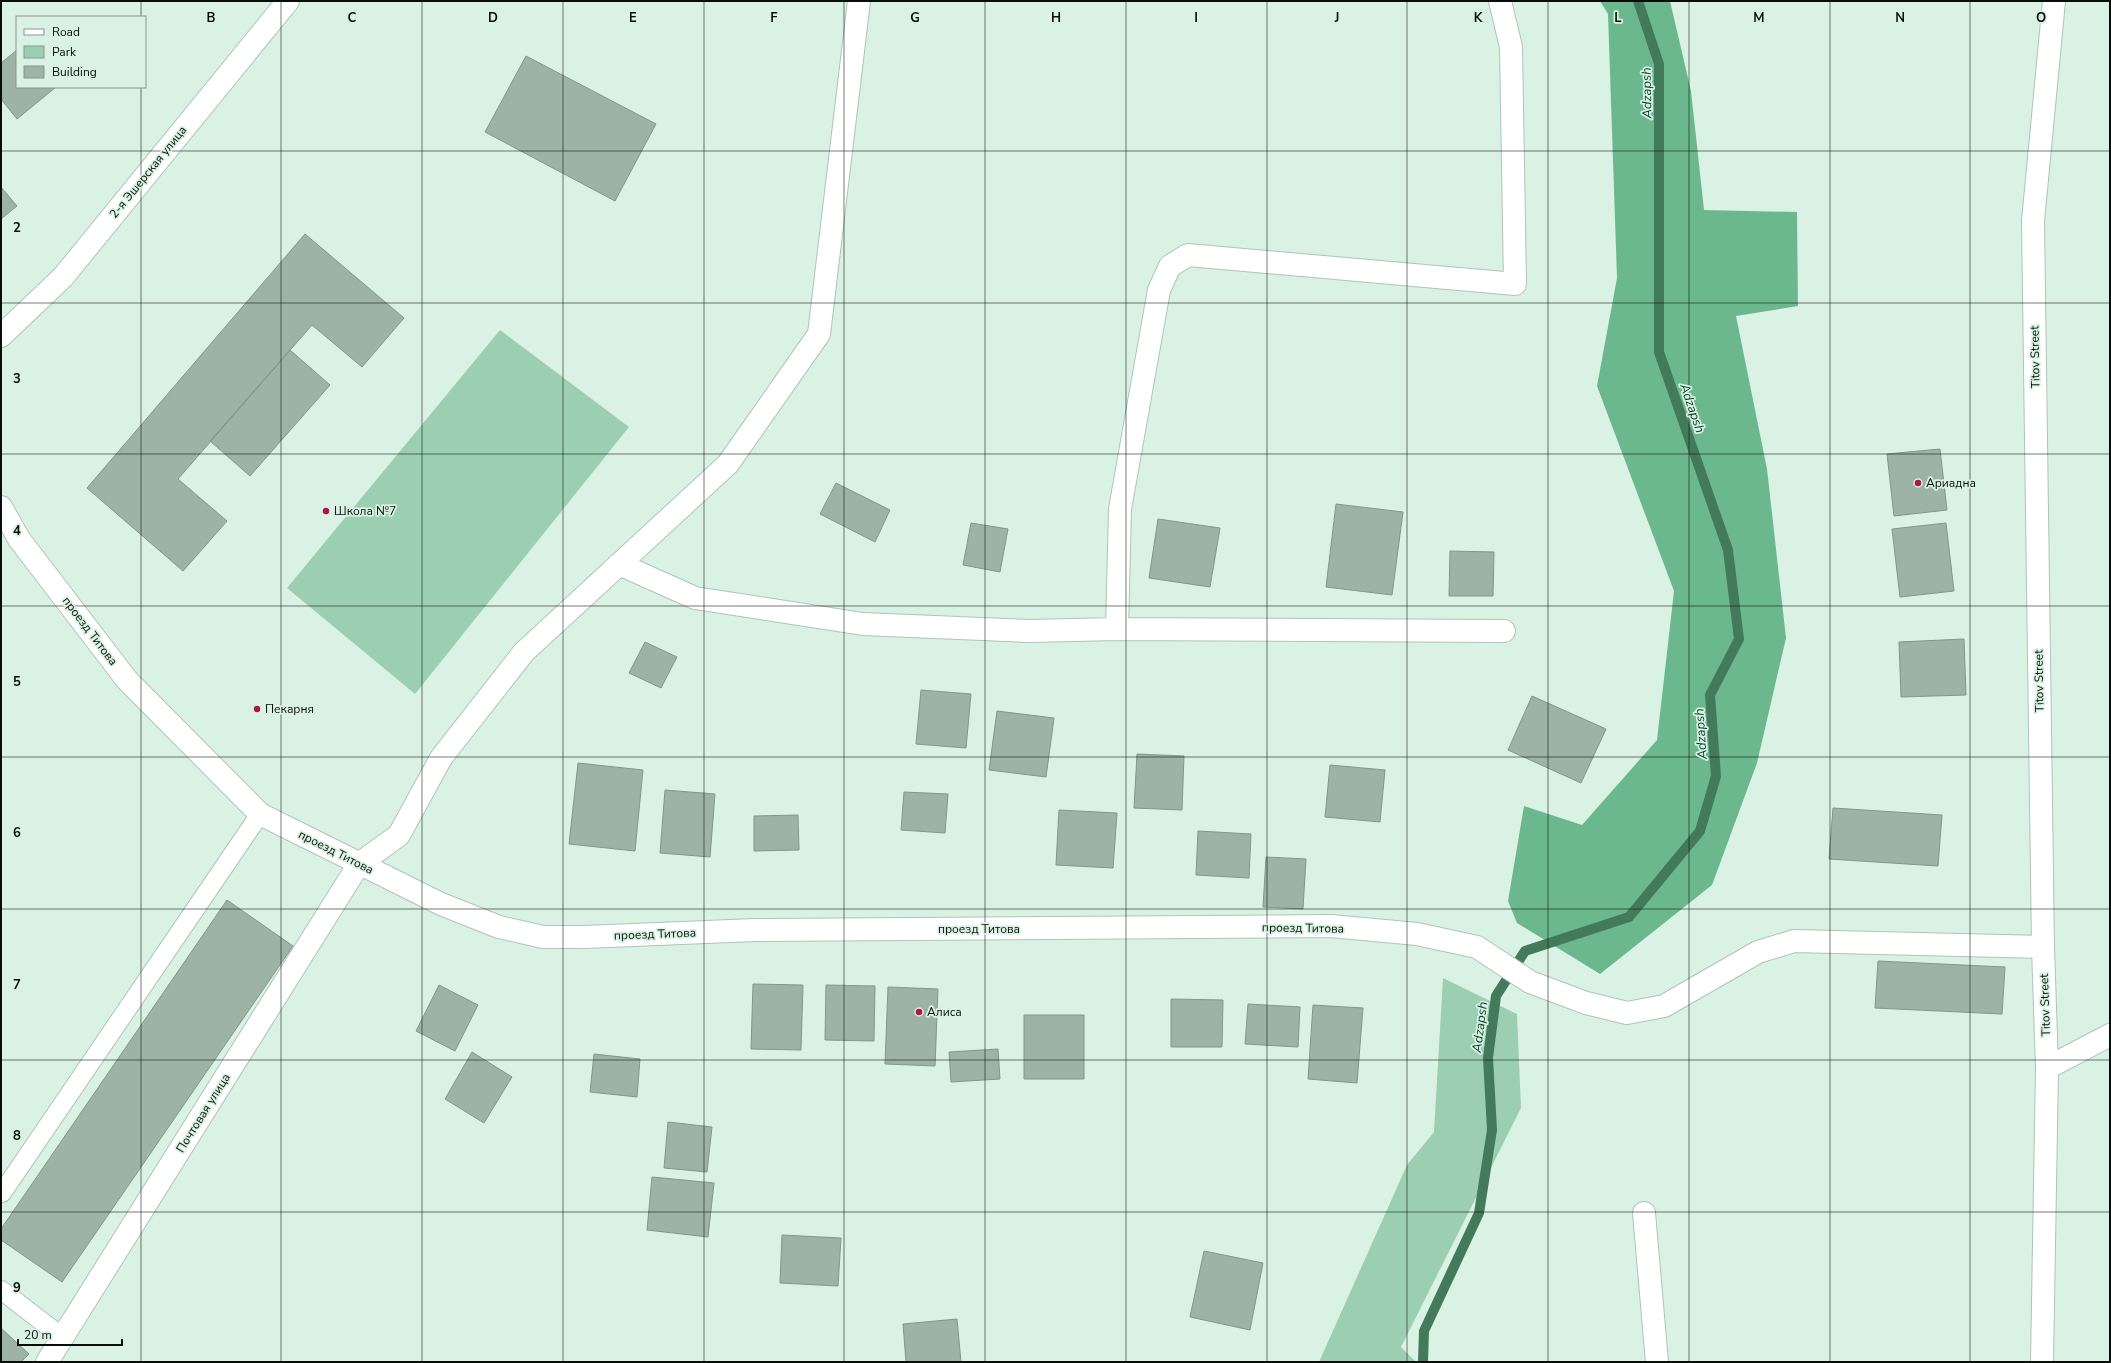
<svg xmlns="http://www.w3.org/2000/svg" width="2111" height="1363" font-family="'Nunito Sans',sans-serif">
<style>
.green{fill:#9ccfb1}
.forest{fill:#6cb88e}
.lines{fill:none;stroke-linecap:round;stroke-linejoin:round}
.stream{stroke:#447a5c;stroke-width:10}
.building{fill:#9db3a5;stroke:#819789}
.lane-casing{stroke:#afc5b7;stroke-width:20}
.street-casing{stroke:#afc5b7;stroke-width:24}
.lane{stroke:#fff;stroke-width:18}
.street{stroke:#fff;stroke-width:22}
.grid{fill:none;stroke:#070e09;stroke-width:1;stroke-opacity:0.55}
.poi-dot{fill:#aa174a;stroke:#daf2e3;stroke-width:1.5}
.labels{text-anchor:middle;stroke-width:3.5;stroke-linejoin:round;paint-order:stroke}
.street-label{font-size:12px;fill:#070e09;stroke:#daf2e3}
.poi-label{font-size:12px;fill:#070e09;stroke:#daf2e3;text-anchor:start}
.water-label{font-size:13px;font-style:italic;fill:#003f24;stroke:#daf2e3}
.grid-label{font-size:13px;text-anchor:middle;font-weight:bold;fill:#070e09;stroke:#daf2e3;stroke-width:3.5;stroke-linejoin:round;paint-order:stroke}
</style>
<rect width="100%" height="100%" fill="#daf2e3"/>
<!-- green -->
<path class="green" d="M500,330L629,427L415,694L287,588Z
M1443,978L1517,1014L1521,1108L1401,1347L1416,1362H1319L1407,1165L1434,1132Z"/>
<!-- forest -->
<path class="forest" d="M1600,1H1670L1691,91L1704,210L1797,212L1798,306L1736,316L1767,469L1786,638L1757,763L1712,885L1600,974L1517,923L1508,901L1524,806L1582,825L1657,740L1674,591L1597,386L1617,278L1608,14Z"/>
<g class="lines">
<!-- stream -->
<path class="stream" d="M1423,1362L1424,1331L1479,1213L1492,1130L1488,1058L1496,996L1525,951L1629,917L1700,831L1716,776L1710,695L1739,639L1728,550L1659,352V64L1638,1"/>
</g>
<!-- building -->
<path class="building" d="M17,50V87H56L17,119L1,99V63Z
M526,56L656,124L615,201L485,132Z
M1,187L17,206L1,219Z
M305,234L404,318L362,367L312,325L178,479L227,521L183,571L87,488Z
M290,350L330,385L250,476L210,441Z
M1940,449L1947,510L1894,516L1887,454Z
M836,483L890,510L875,542L820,514Z
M1336,504L1403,512L1392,595L1326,587Z
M1158,519L1220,528L1210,587L1149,578Z
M971,523L1008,529L1000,572L963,565Z
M1946,523L1954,591L1900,597L1892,529Z
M1450,551L1494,552L1493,596H1449Z
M1964,639L1966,695L1901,697L1899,642Z
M645,642L677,657L661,688L629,673Z
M921,690L971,694L966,748L916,744Z
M1532,696L1606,729L1581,783L1508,750Z
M997,711L1054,718L1046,777L989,770Z
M1137,754L1184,756L1182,810L1134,808Z
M578,763L643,770L635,851L569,844Z
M1330,765L1385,770L1380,822L1325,817Z
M665,790L715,794L710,857L660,853Z
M904,792L948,794L945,833L901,830Z
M1833,808L1942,815L1938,866L1829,859Z
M1059,810L1117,813L1113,868L1056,865Z
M798,815L799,850L754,851V816Z
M1198,831L1251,834L1249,878L1196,875Z
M1266,857L1306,859L1303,909L1263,907Z
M227,900L293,946L62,1282L1,1240V1229Z
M1878,961L2005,967L2002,1014L1875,1008Z
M753,984L803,985L801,1050L751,1049Z
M439,985L478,1005L455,1051L416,1031Z
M826,985L875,986L874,1041L825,1040Z
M888,987L938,989L935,1066L885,1064Z
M1171,999L1223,1000L1222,1047H1171Z
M1248,1004L1300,1007L1298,1047L1245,1044Z
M1313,1005L1363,1008L1357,1083L1308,1079Z
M1024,1015H1084V1079H1024Z
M998,1049L1000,1079L951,1082L949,1052Z
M472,1052L512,1077L484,1123L445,1099Z
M594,1054L640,1059L637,1097L590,1092Z
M668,1122L712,1127L707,1172L664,1168Z
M652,1177L714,1183L708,1237L647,1230Z
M782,1235L841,1238L838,1286L780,1283Z
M1204,1251L1263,1263L1250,1330L1190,1317Z
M957,1319L961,1362H906L903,1324Z
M1,1328L29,1354L21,1362H1Z"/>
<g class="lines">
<defs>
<path id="lane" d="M2,1193L260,814
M1,1290L62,1337"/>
<path id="street" d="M1,336L63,277L288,1
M1,507L19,539L127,680L260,814L441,904L499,927L543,937H584L755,930L1331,926L1417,934L1477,947L1530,982L1586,1003L1627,1013L1664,1006L1758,952L1794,941L2043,947
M619,564L695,598L863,624L1029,631L1117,629L1504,631
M1117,629L1120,509L1159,290L1170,266L1188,255L1515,284L1511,47L1500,1
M2047,1068L2110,1035
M1644,1213L1657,1362
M47,1362L359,864L399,835L441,758L524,652L728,464L819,334L859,1
M2042,1362L2047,1068L2043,947L2033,221L2054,1"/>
</defs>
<!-- lane casing -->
<use href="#lane" class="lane-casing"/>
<!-- street casing -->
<use href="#street" class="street-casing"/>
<!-- lane -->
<use href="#lane" class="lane"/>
<!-- street -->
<use href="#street" class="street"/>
</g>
<!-- grid -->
<path class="grid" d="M141,1V17M281,1V1362M422,1V1362M563,1V1362M704,1V1362M844,1V1362M985,1V1362M1126,1V1362M1267,1V1362M1407,1V1362M1548,1V1362M1689,1V1362M1830,1V1362M1970,1V1362M141,87V1362M1,151H2110M1,303H2110M1,454H2110M1,606H2110M1,757H2110M1,909H2110M1,1060H2110M1,1212H2110"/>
<!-- markers -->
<g class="poi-dot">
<circle cx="1918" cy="483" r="4"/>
<circle cx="326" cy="511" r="4"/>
<circle cx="257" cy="709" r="4"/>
<circle cx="919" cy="1012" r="4"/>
</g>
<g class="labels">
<!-- street labels -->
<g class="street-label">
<text transform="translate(148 172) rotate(-51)" y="4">2-я Эшерская улица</text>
<text transform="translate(2035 357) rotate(-91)" y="4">Titov Street</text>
<text transform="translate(90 631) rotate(53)" y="4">проезд Титова</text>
<text transform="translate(2039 681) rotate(-91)" y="4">Titov Street</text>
<text transform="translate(336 852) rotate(27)" y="4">проезд Титова</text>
<text transform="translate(1303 928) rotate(1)" y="4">проезд Титова</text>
<text x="979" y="933">проезд Титова</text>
<text transform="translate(655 934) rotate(-2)" y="4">проезд Титова</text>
<text transform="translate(2045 1005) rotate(-92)" y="4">Titov Street</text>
<text transform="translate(203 1113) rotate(-58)" y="4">Почтовая улица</text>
</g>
<!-- poi labels -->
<g class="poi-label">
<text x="1926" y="487">Ариадна</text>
<text x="334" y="515">Школа №7</text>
<text x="265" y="713">Пекарня</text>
<text x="927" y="1016">Алиса</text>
</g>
<!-- water labels -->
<g class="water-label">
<text transform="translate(1646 93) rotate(-91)" y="5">Adzapsh</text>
<text transform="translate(1693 408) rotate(71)" y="5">Adzapsh</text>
<text transform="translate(1700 734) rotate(-94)" y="5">Adzapsh</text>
<text transform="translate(1479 1027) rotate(-83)" y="5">Adzapsh</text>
</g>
</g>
<g class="grid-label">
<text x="211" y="22">B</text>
<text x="352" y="22">C</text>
<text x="493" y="22">D</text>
<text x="633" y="22">E</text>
<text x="774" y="22">F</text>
<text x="915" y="22">G</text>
<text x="1056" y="22">H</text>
<text x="1196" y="22">I</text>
<text x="1337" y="22">J</text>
<text x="1478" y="22">K</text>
<text x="1618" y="22">L</text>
<text x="1759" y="22">M</text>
<text x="1900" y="22">N</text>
<text x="2041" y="22">O</text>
<text x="17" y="232">2</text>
<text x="17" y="383">3</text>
<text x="17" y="535">4</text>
<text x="17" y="686">5</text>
<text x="17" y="837">6</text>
<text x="17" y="989">7</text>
<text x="17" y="1140">8</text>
<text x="17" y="1292">9</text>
</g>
<!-- border -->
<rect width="2111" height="1363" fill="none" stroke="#070e09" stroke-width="4"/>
<!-- legend -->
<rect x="16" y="16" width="130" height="72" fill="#daf2e3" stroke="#86978c"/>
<rect x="24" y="29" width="20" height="6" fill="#ffffff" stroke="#86978c"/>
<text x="52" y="36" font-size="12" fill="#070e09">Road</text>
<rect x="24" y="46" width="20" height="12" fill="#9ccfb1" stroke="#86978c"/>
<text x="52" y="56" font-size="12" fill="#070e09">Park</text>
<rect x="24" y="66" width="20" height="12" fill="#9db3a5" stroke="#86978c"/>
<text x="52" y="76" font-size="12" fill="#070e09">Building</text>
<!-- scale -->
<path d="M18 1339v6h104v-6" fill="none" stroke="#070e09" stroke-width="2"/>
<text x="24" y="1339" font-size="12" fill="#070e09" stroke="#daf2e3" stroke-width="3" paint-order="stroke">20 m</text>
</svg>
